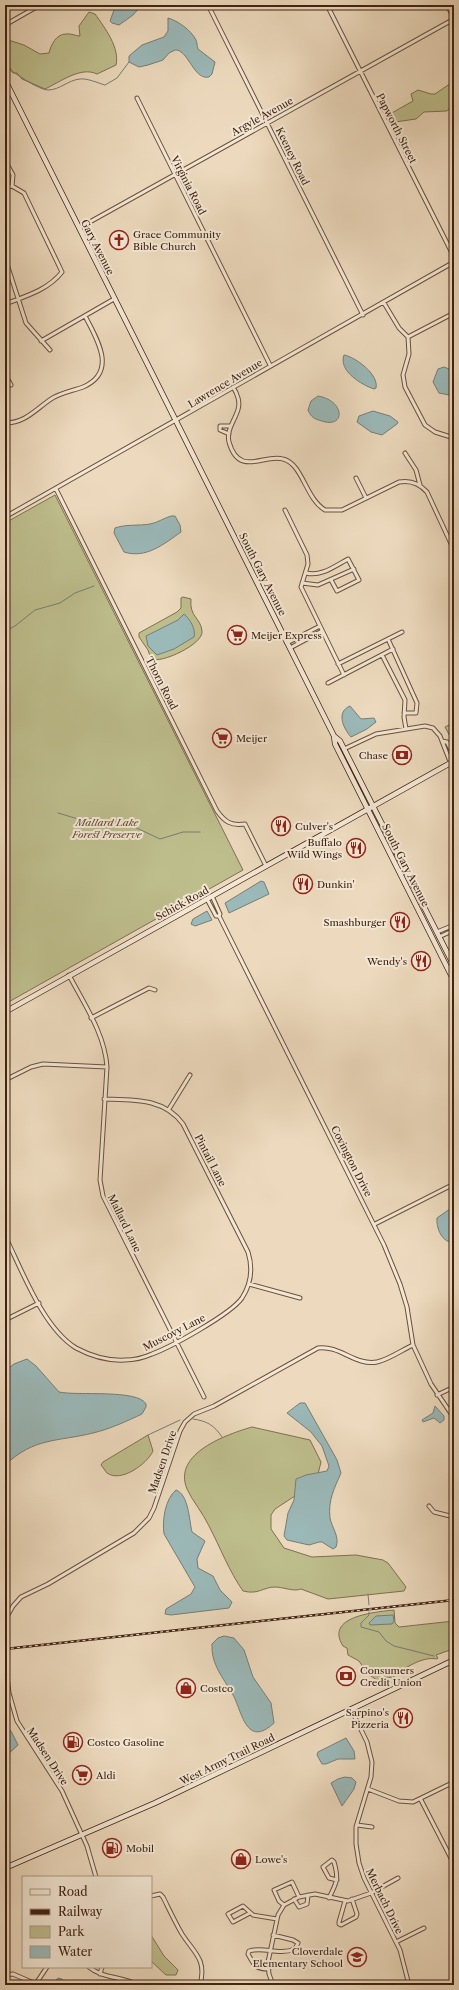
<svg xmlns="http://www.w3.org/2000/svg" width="459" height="1990" font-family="'Libre Caslon Text',serif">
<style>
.green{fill:#bebe8d;stroke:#7f7050}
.water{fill:#9bb9b9;stroke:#777d76}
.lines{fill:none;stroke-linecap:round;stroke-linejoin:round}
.stream{stroke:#777d76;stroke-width:1}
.street-casing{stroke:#6b513d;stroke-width:5}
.secondary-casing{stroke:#402312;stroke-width:6}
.street{stroke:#f3e7d5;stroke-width:3}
.secondary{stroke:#f3e7d5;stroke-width:4.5}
.rail-casing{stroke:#402312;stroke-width:2.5}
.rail{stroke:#f3e7d5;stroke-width:1;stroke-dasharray:3;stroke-linecap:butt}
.labels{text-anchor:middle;stroke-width:4;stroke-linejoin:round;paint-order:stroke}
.street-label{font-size:10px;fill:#402312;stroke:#f3e7d5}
.poi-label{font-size:10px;fill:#402312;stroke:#f3e7d5;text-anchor:start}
.park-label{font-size:10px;font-style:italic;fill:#604a31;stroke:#f3e7d5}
</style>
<rect width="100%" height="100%" fill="#eddabe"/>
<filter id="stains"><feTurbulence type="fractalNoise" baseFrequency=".005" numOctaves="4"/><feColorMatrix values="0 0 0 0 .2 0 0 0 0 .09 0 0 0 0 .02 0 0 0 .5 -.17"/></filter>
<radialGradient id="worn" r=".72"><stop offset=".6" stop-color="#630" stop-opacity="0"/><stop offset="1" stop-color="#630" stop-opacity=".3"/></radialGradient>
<!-- green -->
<path class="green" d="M89,12L95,14C105,28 120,48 116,65L97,74C81,66 60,82 45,89L22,79L17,73H13L5,59V39L24,45L40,54L49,53C51,45 56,34 66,34C71,33 75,36 80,36L79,26Z
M454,81V107H451L447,111L424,112L416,119L395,122L392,120L390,114L413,101L411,94L418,90L431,94H435Z
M55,495L243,870L5,1004V523Z
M183,597L191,599C189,617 201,618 202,631C204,644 161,664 151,659L148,650L139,637V633L177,612L181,608V598Z
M451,724L454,731V737L451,738L445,727Z
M252,1427L310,1440L321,1462L318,1474L301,1492L275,1509L271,1515V1529L284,1548L312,1557L356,1555L383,1560L388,1563L406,1587L404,1591L328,1599L301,1589C294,1592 283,1587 275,1587C263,1587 259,1595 243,1591C229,1571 220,1547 209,1526C203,1513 193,1502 187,1489C172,1453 228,1434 252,1427Z
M148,1435L153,1451C147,1464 121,1483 107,1473C105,1471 103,1467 101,1465L103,1462Z
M394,1610L395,1623L399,1627L454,1621V1646L450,1650L436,1655L438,1658L437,1659C422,1656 406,1668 394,1675V1681L389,1683L392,1679L391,1677L378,1681L367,1673L359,1661L348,1655L347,1648L343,1646C324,1616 376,1612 394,1610Z
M151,1935L164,1956L178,1970L176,1975H166L151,1961Z"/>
<!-- water -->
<path class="water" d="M121,5H142L133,15L119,25L112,23L110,21L114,10Z
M168,18C178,21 191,30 196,40C197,42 197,46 198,49L215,62L212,74L209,77C196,80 190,58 181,52C179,50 177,50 175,50L169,53L163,60L148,65L139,67L129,62V56L142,45L164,37L168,31Z
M344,355C355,357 379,374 376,388L374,389C362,385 338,371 344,355Z
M444,367L454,371V396L439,393L433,382L438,369Z
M318,396C346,401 345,429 322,421C314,419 311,417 308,410L311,401Z
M373,411L390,416L398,422L397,424L382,435L371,432L357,422L359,416Z
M171,516H175L180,525L181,532C164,544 146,559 124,552L114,533L115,528C126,524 139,526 150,524C157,523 164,518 171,516Z
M184,614C190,619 196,629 194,637L174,649L157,655L148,646L146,636L178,620Z
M350,706L361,719L374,718L376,722L367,729L351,737C343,728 336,712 350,706Z
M261,881L264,882L269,894L229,913L225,903Z
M207,911L212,920L195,926L191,924L193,919Z
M454,1206V1239L450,1242C441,1240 436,1227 437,1218Z
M27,1359L36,1366L59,1392C77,1396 138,1389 146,1404V1407L142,1414C127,1421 110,1429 93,1433C57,1442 35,1437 5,1465V1371L14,1364Z
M300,1403H305L337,1460L341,1473C334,1489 328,1500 330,1518C332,1528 340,1537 336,1547L333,1549L322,1542H319L309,1545L287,1540L284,1536L288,1513L294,1500L296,1479L306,1475L327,1471L329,1466L322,1446L311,1432L287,1413Z
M435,1406L444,1416V1420L440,1423L434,1418L423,1422L422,1420L433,1413Z
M176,1490C189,1495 189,1520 192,1532L205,1541L197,1559L198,1568L213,1576L220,1590L232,1602L229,1608L171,1615L165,1614L166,1609L191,1594L195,1587L164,1534C162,1521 165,1499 176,1490Z
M393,1615L394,1621L392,1624L370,1625L369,1623L376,1616Z
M224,1636L234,1638L244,1650L253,1677L271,1703L274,1723C246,1749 242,1711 233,1695C223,1677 211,1665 212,1644L218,1638Z
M5,1729L11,1731L18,1745L5,1757Z
M346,1738L354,1751L355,1759H338L326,1764H322L317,1755L318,1752Z
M345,1777L352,1778L356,1782L354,1789L342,1806L331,1783L338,1779Z
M58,1978L62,1979L67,1985H52Z"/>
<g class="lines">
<!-- stream -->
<path class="stream" d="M10,70C18,75 39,90 48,90C60,90 68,80 80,79C87,78 98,83 105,85L117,78L129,62
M5,631L15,626L35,610L60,603L75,593L94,586
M58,813L78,819H100
M102,820L124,822L160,839L183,832H200
M193,1419C207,1421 214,1425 222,1437
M148,1435L180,1420
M368,1594L369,1605
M369,1612V1615L361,1623V1627L379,1632L386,1641L394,1646L434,1656"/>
<defs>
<path id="street" d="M208,5L363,315
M327,5L454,257
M447,5L454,18
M5,25L40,5
M137,98L270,365
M8,166L13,175L12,186
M5,188L12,186L24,193L62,272C48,290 26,296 5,304
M79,228L454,19
M5,258L26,323L50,350
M384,303L399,328L408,337L409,354L403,375L405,387L425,425L435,432L454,438
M408,337L454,313
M41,341L114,299
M5,374L11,385
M233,387C235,390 237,394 238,398C243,413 225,426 229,442C239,478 265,453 283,459C303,464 305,498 325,510H342L399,482C410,480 420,484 427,492L454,550
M5,423C25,423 35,410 51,399C60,393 72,391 83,387C118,372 97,339 85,316
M229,434L220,430V426H231
M405,453L416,470L420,485
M356,478L366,498
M56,489L217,811C225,822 231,826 245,824L266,866
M285,510L307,555L308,564L301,587L344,675
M5,517L454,262
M306,573C321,577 335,566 348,559L359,580L337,591L331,580
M302,583L318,585L354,569
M388,639L417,703L416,713H404
M287,643L320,626
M290,648L322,631
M382,655L405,700L404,717L406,729
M338,664L402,632
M328,683L393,649
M442,741L447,742L454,756L453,762
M344,749L376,734L425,726L433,728L440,736L449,759L453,762
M212,896L220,914L219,916
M207,899L216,916H219L231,940L384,1245L400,1284L407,1307L413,1345L431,1384L454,1418
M437,932L454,925
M439,937L454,930
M69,975C84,1004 105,1034 107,1067L100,1180L103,1196L204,1397
M91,1018L149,988L155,990
M5,1080L31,1067L43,1064L107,1067
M169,1109L190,1075
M375,1224L454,1184
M5,1236C22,1270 43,1328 76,1348C91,1356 108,1361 125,1360C134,1360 143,1358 152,1354C171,1347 231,1314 242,1298C251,1284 253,1268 248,1252L183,1124C164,1098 134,1100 104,1099
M249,1284L300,1298
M5,1320L39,1303
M437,1395L454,1387
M429,1506L434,1512L454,1517
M5,1620L13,1606L21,1597L48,1584L134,1533L149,1518L154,1508L180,1431L185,1422L194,1414L214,1406L318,1348C340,1345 355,1366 377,1362C388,1360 402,1350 413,1345
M5,1659L9,1693L17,1721L62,1791L87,1846L96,1877
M351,1709L367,1742L372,1762L371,1777L356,1827V1844L359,1863L364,1878L400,1950L409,1985
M368,1789L399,1801L413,1802L454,1782
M421,1800L454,1864
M357,1825L372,1827
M151,1896L160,1894L163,1897C169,1909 175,1922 182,1934C194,1953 207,1959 200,1985
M329,1898C337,1882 339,1879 334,1862L332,1860L323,1867L329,1878L337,1880
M294,1899L299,1907L307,1904L308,1895
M345,1901L339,1922V1924L341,1925L356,1917L357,1914L352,1899
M284,1905L279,1901L274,1890L292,1882L299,1897
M250,1913L233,1922L228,1914L243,1906L253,1915L277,1919
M396,1942L424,1928
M89,1967C103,1979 122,1976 138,1985
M268,1969C255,1969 254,1965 248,1954L249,1951C264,1946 278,1956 295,1949L298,1943L293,1940L273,1935
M100,1974L102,1967
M5,1975L13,1974L36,1984
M35,1985L47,1967
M273,1985L269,1974L268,1962L278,1915L284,1905L299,1897L315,1894L348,1901L371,1893L398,1878"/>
<path id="secondary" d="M5,80L334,736L340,741L454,966
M334,736L335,744L454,981
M5,1012L454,761
M5,1868L155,1803L454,1660"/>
</defs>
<!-- street casing -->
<use href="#street" class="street-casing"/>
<!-- secondary casing -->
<use href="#secondary" class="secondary-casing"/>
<!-- street -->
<use href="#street" class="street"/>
<!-- secondary -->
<use href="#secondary" class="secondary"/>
<defs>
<path id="rail" d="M5,1649L454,1600"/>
</defs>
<!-- rail casing -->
<use href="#rail" class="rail-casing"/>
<!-- rail -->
<use href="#rail" class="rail"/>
</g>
<!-- icons -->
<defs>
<symbol id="church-ring" viewBox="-11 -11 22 22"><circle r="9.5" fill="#f3e7d5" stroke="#8f2418" stroke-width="1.5"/><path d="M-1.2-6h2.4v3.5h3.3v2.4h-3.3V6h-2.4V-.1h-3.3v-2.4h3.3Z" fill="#8f2418"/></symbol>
<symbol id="supermarket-ring" viewBox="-11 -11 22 22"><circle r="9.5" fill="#f3e7d5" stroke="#8f2418" stroke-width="1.5"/><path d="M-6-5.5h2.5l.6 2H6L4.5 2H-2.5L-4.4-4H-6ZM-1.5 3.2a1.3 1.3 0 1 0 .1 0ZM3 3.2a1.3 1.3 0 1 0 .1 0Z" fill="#8f2418"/></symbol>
<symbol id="bank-ring" viewBox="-11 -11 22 22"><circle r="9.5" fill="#f3e7d5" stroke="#8f2418" stroke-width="1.5"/><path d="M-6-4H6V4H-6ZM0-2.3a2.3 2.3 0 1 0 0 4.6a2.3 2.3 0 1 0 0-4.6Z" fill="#8f2418"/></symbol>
<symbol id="restaurant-ring" viewBox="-11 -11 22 22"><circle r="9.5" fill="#f3e7d5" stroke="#8f2418" stroke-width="1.5"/><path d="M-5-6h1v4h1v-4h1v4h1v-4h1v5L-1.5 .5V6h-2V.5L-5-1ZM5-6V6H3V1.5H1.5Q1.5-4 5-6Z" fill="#8f2418"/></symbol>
<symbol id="shop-ring" viewBox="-11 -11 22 22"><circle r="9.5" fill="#f3e7d5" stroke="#8f2418" stroke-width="1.5"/><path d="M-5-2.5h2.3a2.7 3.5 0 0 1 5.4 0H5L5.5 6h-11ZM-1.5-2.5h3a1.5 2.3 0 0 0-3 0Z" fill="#8f2418"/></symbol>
<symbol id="fuel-ring" viewBox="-11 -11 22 22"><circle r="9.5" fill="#f3e7d5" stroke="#8f2418" stroke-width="1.5"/><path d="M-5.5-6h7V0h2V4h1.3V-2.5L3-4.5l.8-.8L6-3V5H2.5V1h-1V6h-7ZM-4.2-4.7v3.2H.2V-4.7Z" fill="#8f2418"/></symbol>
<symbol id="school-ring" viewBox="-11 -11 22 22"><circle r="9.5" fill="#f3e7d5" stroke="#8f2418" stroke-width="1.5"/><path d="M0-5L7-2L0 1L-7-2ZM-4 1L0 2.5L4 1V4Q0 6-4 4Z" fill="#8f2418"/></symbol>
</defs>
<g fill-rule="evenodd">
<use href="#church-ring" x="108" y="229" width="22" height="22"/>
<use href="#supermarket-ring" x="226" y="624" width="22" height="22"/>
<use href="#supermarket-ring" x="211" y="727" width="22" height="22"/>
<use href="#bank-ring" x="391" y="744" width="22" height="22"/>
<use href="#restaurant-ring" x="270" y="815" width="22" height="22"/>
<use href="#restaurant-ring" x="345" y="837" width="22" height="22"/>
<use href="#restaurant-ring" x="292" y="873" width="22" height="22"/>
<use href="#restaurant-ring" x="389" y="911" width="22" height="22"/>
<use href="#restaurant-ring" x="410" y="950" width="22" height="22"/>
<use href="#bank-ring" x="335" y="1665" width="22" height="22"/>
<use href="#shop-ring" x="175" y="1677" width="22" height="22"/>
<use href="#restaurant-ring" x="392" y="1707" width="22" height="22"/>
<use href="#fuel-ring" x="62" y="1731" width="22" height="22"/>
<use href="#supermarket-ring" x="71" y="1764" width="22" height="22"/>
<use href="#fuel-ring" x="101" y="1837" width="22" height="22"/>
<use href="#shop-ring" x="230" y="1848" width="22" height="22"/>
<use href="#school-ring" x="346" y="1946" width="22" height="22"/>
</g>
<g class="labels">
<!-- street labels -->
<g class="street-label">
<text transform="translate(262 116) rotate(-29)" y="4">Argyle Avenue</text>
<text transform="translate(397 128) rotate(63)" y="4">Papworth Street</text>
<text transform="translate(293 156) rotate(64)" y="4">Keeney Road</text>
<text transform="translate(189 185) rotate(63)" y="4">Virginia Road</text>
<text transform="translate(98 247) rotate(63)" y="4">Gary Avenue</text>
<text transform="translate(225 383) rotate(-31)" y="4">Lawrence Avenue</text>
<text transform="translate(263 574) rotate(63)" y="4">South Gary Avenue</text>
<text transform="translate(162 683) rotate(63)" y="4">Thorn Road</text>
<text transform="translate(406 865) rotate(63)" y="4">South Gary Avenue</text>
<text transform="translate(182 903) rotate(-29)" y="4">Schick Road</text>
<text transform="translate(211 1160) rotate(63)" y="4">Pintail Lane</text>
<text transform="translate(352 1161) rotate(63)" y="4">Covington Drive</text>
<text transform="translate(125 1223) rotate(64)" y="4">Mallard Lane</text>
<text transform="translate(174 1332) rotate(-27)" y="4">Muscovy Lane</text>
<text transform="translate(162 1462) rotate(-71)" y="4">Madsen Drive</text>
<text transform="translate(48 1756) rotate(57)" y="4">Madsen Drive</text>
<text transform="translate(227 1759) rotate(-26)" y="4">West Army Trail Road</text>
<text transform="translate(385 1901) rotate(64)" y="4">Merbach Drive</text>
</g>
<!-- poi labels -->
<g class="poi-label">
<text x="133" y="238">Grace Community<tspan x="133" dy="12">Bible Church</tspan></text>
<text x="251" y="639">Meijer Express</text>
<text x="236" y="742">Meijer</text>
<text x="388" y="759" text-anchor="end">Chase</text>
<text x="295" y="830">Culver's</text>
<text x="342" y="846" text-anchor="end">Buffalo<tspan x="342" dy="12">Wild Wings</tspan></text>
<text x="317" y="888">Dunkin'</text>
<text x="386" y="926" text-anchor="end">Smashburger</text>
<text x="407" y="965" text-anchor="end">Wendy's</text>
<text x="360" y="1674">Consumers<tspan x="360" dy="12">Credit Union</tspan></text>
<text x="200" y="1692">Costco</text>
<text x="389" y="1716" text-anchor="end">Sarpino's<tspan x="389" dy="12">Pizzeria</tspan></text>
<text x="87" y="1746">Costco Gasoline</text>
<text x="96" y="1779">Aldi</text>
<text x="126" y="1852">Mobil</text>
<text x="255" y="1863">Lowe's</text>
<text x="343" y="1955" text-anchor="end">Cloverdale<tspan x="343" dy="12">Elementary School</tspan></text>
</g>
<!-- park labels -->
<g class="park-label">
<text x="107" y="826">Mallard Lake<tspan x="107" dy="12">Forest Preserve</tspan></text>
</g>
</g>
<!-- margin -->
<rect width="459" height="1990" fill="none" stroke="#eddabe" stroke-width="20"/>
<rect x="6" y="6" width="447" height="1978" fill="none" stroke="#402312" stroke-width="2"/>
<rect x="10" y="10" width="439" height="1970" fill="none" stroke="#402312"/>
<!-- legend -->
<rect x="22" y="1876" width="130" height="92" fill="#f3e7d5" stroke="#ab9987"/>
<rect x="30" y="1889" width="20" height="6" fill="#f3e7d5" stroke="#ab9987"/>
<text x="58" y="1896" font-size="12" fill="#402312">Road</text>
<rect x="30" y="1909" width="20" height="6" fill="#402312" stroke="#ab9987"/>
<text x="58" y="1916" font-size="12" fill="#402312">Railway</text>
<rect x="30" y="1926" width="20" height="12" fill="#bebe8d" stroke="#ab9987"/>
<text x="58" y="1936" font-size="12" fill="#402312">Park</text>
<rect x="30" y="1946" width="20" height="12" fill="#9bb9b9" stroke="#ab9987"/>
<text x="58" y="1956" font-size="12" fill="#402312">Water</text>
<rect width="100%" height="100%" filter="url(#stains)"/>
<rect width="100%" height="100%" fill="url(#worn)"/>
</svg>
